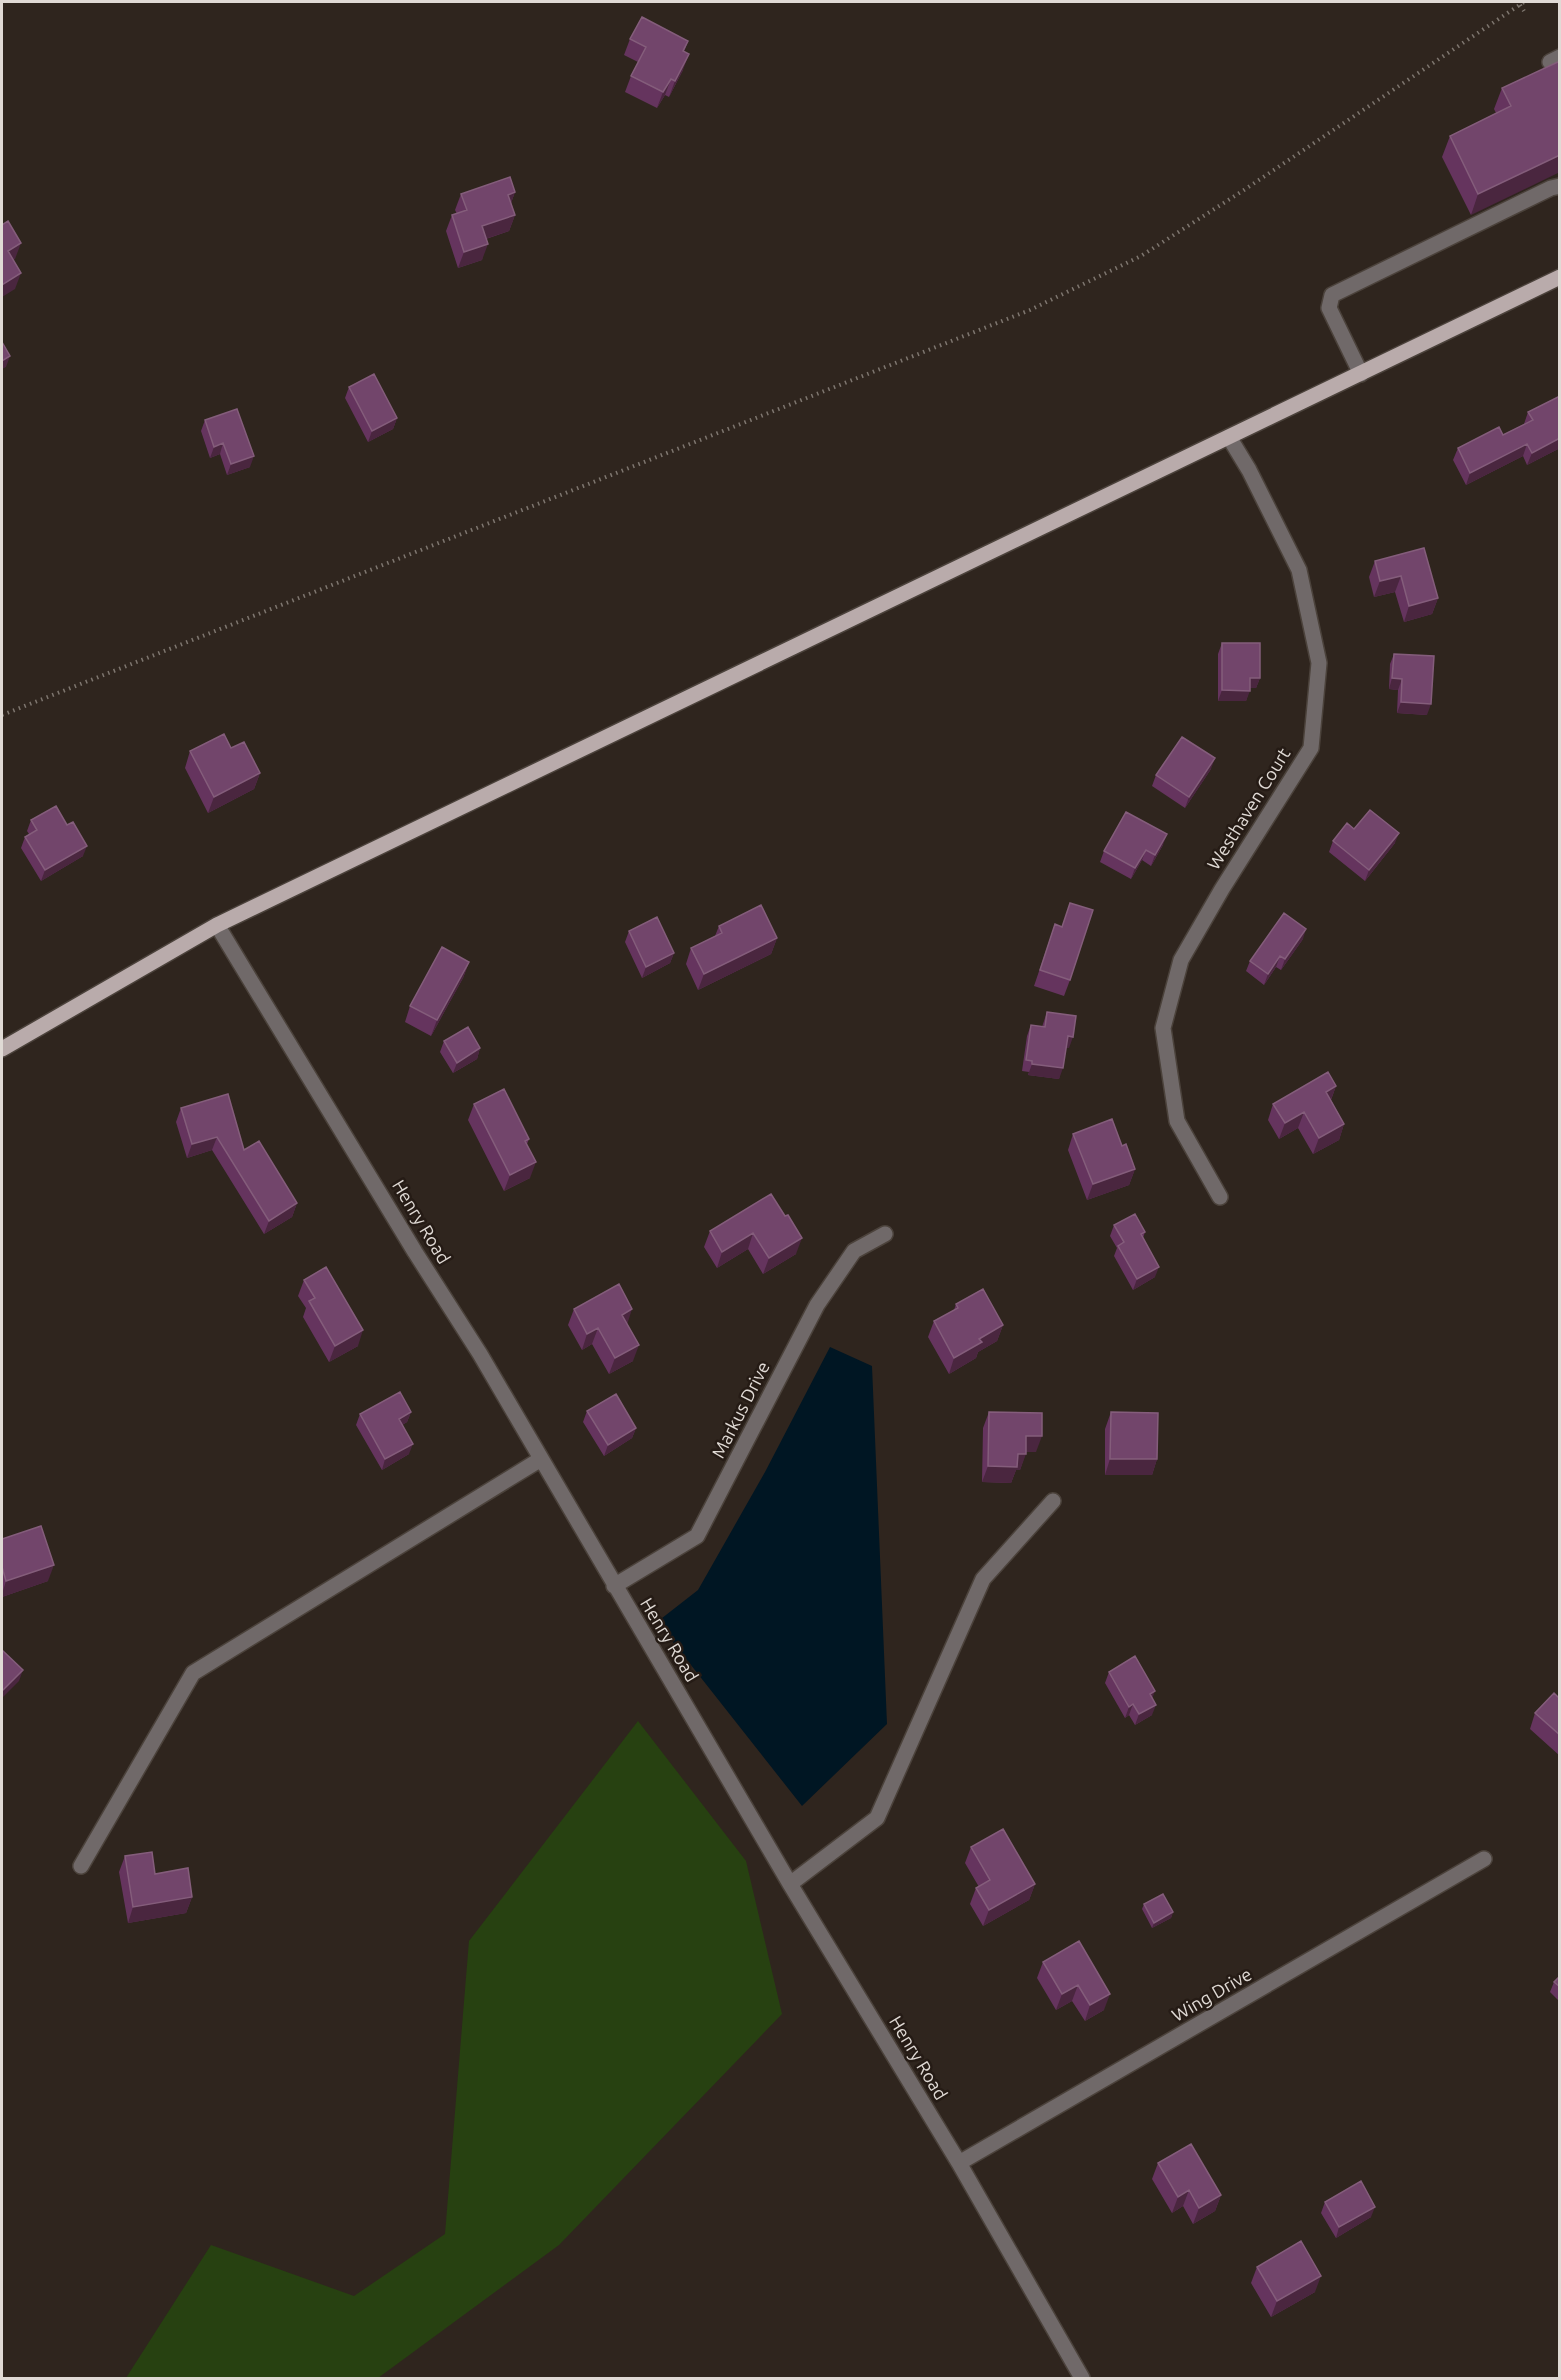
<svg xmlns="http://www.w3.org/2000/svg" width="1561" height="2380" font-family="Ubuntu,sans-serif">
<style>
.green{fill:#274111}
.water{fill:#001623}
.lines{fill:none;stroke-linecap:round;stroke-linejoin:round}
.minor-casing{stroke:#4b423b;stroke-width:18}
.major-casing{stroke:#4b423b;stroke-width:18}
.path{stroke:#7e766f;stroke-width:4;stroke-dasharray:1.5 4.5;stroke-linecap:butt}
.minor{stroke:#706969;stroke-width:15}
.major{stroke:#b9abab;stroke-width:15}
.wall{fill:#65345e}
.shaded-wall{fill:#4a263f}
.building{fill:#72456b;stroke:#845d7b;stroke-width:1.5}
.labels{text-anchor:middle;stroke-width:5;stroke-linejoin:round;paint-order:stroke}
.street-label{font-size:18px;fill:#e0dad5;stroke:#251b15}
</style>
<rect width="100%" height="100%" fill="#2f251e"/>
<!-- green -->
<path class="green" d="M638,1721L746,1861L782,2014L559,2245L378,2378H126L211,2245L354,2296L445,2234L469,1941Z"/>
<!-- water -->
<path class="water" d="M830,1347L872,1366L887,1724L802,1806L657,1622L698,1590L765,1472Z"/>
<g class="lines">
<defs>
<path id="minor" d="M1550,62L1560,57
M1361,374L1329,308L1332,295L1551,188L1560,186
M217,925L415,1252L480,1354L790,1884L959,2163L1082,2378
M1220,1197L1177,1121L1163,1028L1181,960L1222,889L1311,748L1319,663L1299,570L1249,470L1229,437
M614,1586L697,1536L817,1305L854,1251L885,1234
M81,1866L193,1673L541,1459
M790,1884L877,1818L983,1579L1053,1501
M959,2163L1484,1859"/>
<path id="major" d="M2,1049L217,925L1560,277"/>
</defs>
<!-- minor casing -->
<use href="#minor" class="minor-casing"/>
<!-- major casing -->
<use href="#major" class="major-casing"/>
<!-- path -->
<path class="path" d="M1520,5L1524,11
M2,715L1030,310L1141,256L1244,190L1524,2"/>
<!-- minor -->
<use href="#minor" class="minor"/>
<!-- major -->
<use href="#major" class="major"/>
</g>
<!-- wall -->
<path class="wall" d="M630,39L688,41L684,52L683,70L669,97L665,95L657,108L625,92L631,76L638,62L624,55Z
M1560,61L1471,215L1442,157L1450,136L1496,113L1494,109L1502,88Z
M515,192L511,203L515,215L509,231L486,239L482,260L458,268L446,231L452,215L457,214L455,210L461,194Z
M349,387L397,418L393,429L368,442L345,398Z
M1560,396V448L1527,465L1523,456L1466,485L1453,460L1458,448L1503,435L1524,424L1528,412Z
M205,420L250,467L227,475L220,454L210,458L201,431Z
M1424,548L1438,598L1432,614L1404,622L1395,592L1374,597L1369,577L1375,561Z
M1222,643L1260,678L1256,688H1250L1246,701H1218V654Z
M1394,654L1427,715L1397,713L1398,690L1389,689L1390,664Z
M231,748L260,773L254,789L208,813L185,768L190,751Z
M1211,769L1185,808L1152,786L1156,775Z
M31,820L67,825L83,856L41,881L21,848L25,837L29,834L27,831Z
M1354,829L1395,843L1365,881L1329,852L1333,841Z
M1163,845L1151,866L1142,860L1131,879L1100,862L1104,851Z
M1070,903V980L1064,996L1034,986L1055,924L1062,927Z
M719,926L777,938L771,954L698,990L686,964L691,948L715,936Z
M629,931L674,953L670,963L642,978L625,942Z
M1303,939L1281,970L1276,967L1264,985L1246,971L1250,961Z
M469,962L463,978L431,1036L405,1022L410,1006Z
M1047,1012L1069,1048L1066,1047L1059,1079L1028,1075L1029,1072L1022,1071L1027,1036L1031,1025L1042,1027Z
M444,1041L480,1048L477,1059L453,1073L440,1052Z
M1336,1086L1331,1100L1344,1124L1339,1140L1313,1154L1298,1128L1279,1139L1268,1120L1273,1104Z
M474,1104L529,1139L527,1144L530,1178L504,1191L468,1120Z
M181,1108L244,1150L297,1203L292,1217L264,1234L212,1150L187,1158L176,1122Z
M1073,1134L1122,1146L1135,1169L1129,1185L1087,1200L1068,1150Z
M785,1216L796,1254L763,1274L748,1249L717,1268L704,1247L710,1231Z
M1114,1225L1145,1232L1143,1238L1155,1277L1133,1290L1114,1256L1117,1248L1110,1236Z
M304,1280L358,1346L329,1362L303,1317L306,1308L298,1296Z
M956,1304L1003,1325L997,1341L978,1352L976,1358L949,1374L928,1337L934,1321L954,1310Z
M574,1309L627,1324L633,1361L609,1374L592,1344L582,1350L568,1325Z
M587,1411L636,1428L632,1438L604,1456L583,1422Z
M411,1412L407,1422L402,1425L409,1454L382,1470L356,1425L360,1414Z
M989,1412L1036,1452H1026L1020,1470H1016L1011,1483L982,1482L983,1428Z
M1111,1412L1157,1459L1152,1475H1105V1429Z
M2,1539L48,1581L2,1597Z
M1109,1672L1152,1715L1135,1725L1129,1715L1125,1718L1105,1683Z
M1560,1697V1756L1530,1729L1535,1713Z
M971,1847L1035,1884L1029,1900L983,1926L970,1904L976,1888L979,1887L965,1863Z
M125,1856L155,1874L192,1897L186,1913L128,1923L119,1872Z
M1144,1904L1173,1912L1171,1918L1152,1928L1142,1909Z
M1079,1941L1104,2010L1085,2021L1072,2001L1056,2010L1037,1978L1043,1962Z
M1560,1976V2002L1550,1992L1554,1982Z
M1158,2163L1221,2195L1215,2211L1193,2224L1183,2206L1172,2213L1152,2179Z
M1325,2202L1371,2217L1336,2238L1321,2213Z
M1257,2267L1315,2292L1271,2317L1251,2283Z"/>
<!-- shaded-wall -->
<path class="shaded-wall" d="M689,54L683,70L669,97L675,81Z
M671,79L665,95L657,108L663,92Z
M1560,155V172L1471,215L1478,194Z
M515,192L509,208L508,195Z
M515,215L509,231L476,242L482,226Z
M21,243L15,259L2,267L8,251Z
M488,244L482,260L458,268L464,252Z
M21,273L15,289L2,297V285Z
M10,356L6,367L2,369V361Z
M397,418L393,429L368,442L372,431Z
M1560,438V448L1527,465L1532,453Z
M223,443L220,454L210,458L214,447Z
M1527,444L1523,456L1466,485L1470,473Z
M254,456L250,467L227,475L231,464Z
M1401,576L1395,592L1374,597L1380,581Z
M1438,598L1432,614L1404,622L1409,606Z
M1250,678H1260L1256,688H1246Z
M1392,678L1402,679L1398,690L1389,689Z
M1222,690L1250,691L1246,701H1218Z
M1401,702L1431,704L1427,715L1397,713Z
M1215,758L1211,769L1185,808L1189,797Z
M260,773L254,789L208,813L214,797Z
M1399,833L1395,843L1365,881L1369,870Z
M1167,834L1163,845L1151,866L1155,855Z
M87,846L83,856L41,881L45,870Z
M1146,850L1142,860L1131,879L1135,868Z
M1306,929L1303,939L1281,970L1285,959Z
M777,938L771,954L698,990L704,974Z
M674,953L670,963L642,978L646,967Z
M1280,956L1276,967L1264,985L1268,974Z
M469,962L463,978L431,1036L437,1020Z
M1068,1036L1073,1037L1069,1048L1064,1047Z
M480,1048L477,1059L453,1073L457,1063Z
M1032,1064L1063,1068L1059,1079L1028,1075Z
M1336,1086L1330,1102L1326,1092Z
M1304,1112L1298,1128L1279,1139L1285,1123Z
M1344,1124L1339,1140L1313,1154L1319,1138Z
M217,1137L212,1150L187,1158L192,1144Z
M536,1162L530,1178L504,1191L510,1175Z
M1135,1169L1129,1185L1087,1200L1093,1184Z
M297,1203L292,1217L264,1234L269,1221Z
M753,1233L748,1249L717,1268L722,1252Z
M802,1238L796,1254L763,1274L769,1258Z
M1159,1267L1155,1277L1133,1290L1137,1279Z
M632,1309L627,1325L622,1315Z
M1003,1325L997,1341L978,1352L976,1358L949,1374L954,1358L979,1339Z
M598,1328L592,1344L582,1350L587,1334Z
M363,1330L358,1346L329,1362L335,1346Z
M639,1345L633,1361L609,1374L615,1358Z
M411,1412L407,1422L395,1430L399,1419Z
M636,1428L632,1438L604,1456L608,1445Z
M1026,1436H1042L1036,1452H1020Z
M413,1444L409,1454L382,1470L385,1459Z
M1018,1454H1026L1020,1470H1016L1011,1483L982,1482L988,1466Z
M1110,1459H1157L1152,1475H1105Z
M54,1565L48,1581L2,1597V1594L6,1581Z
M23,1670L19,1681L2,1698V1691Z
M1155,1691L1151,1702L1150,1694Z
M1133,1704L1129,1715L1125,1718L1129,1707Z
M1156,1705L1152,1715L1135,1725L1139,1714Z
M1035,1884L1029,1900L983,1926L989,1910Z
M192,1897L186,1913L128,1923L133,1907Z
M1173,1912L1171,1918L1152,1928L1154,1923Z
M1078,1985L1072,2001L1056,2010L1062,1994Z
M1110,1994L1104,2010L1085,2021L1090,2005Z
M1189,2190L1183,2206L1172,2213L1178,2197Z
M1221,2195L1215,2211L1193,2224L1199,2208Z
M1375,2207L1371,2217L1336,2238L1339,2227Z
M1321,2276L1315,2292L1271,2317L1277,2301Z"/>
<!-- building -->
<path class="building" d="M642,17L688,41L683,51L689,54L675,81L671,79L663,92L631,76L646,47L630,39Z
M1560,61V155L1478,194L1450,136L1511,106L1502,88Z
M510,177L515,192L508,195L515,215L482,226L488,244L464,252L452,215L467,210L461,194Z
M8,221L21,243L8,251L21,273L2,285V225Z
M2,342L10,356L2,361Z
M374,374L397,418L372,431L349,387Z
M1560,396V438L1532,453L1527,444L1470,473L1458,448L1499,427L1503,435L1533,420L1528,412Z
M237,409L254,456L231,464L223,443L214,447L205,420Z
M1424,548L1438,598L1409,606L1401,576L1380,581L1375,561Z
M1222,643H1260V678H1250V691L1222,690Z
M1394,654L1434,656L1431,704L1401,702L1402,679L1392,678Z
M224,734L231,748L244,742L260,773L214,797L190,751Z
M1182,737L1215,758L1189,797L1156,775Z
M56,806L67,825L73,822L87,846L45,870L25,837L37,830L31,820Z
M1370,810L1399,833L1369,870L1333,841L1347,823L1354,829Z
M1126,812L1167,834L1155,855L1146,850L1135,868L1104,851Z
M1070,903L1093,910L1070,980L1040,970L1055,924L1062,927Z
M761,905L777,938L704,974L691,948L722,933L719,926Z
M1284,913L1306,929L1285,959L1280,956L1268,974L1250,961Z
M657,917L674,953L646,967L629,931Z
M442,947L469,962L437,1020L410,1006Z
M1047,1012L1076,1016L1073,1037L1068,1036L1063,1068L1032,1064V1061L1026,1060L1031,1025L1045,1027Z
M468,1027L480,1048L457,1063L444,1041Z
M1328,1072L1336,1086L1326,1092L1344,1124L1319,1138L1304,1112L1285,1123L1273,1104Z
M504,1089L529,1139L525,1141L536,1162L510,1175L474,1104Z
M228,1094L244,1150L259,1141L297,1203L269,1221L217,1137L192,1144L181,1108Z
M1112,1119L1122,1146L1126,1144L1135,1169L1093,1184L1073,1134Z
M771,1194L785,1216L788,1215L802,1238L769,1258L753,1233L722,1252L710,1231Z
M1135,1214L1145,1232L1141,1234L1159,1267L1137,1279L1118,1246L1124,1242L1114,1225Z
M326,1267L363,1330L335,1346L309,1301L315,1298L304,1280Z
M619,1284L632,1309L622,1315L639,1345L615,1358L598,1328L587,1334L574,1309Z
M983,1289L1003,1325L979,1339L982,1342L954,1358L934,1321L958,1308L956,1304Z
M400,1392L411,1412L399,1419L413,1444L385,1459L360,1414Z
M616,1394L636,1428L608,1445L587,1411Z
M989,1412L1042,1413V1436H1026V1454H1018L1017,1467L988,1466Z
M1111,1412L1158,1413L1157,1459H1110Z
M41,1526L54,1565L6,1581L2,1567V1539Z
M2,1650L23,1670L2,1691Z
M1135,1656L1155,1691L1150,1694L1156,1705L1139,1714L1133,1704L1129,1707L1109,1672Z
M1554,1693L1559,1698L1560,1697V1735L1535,1713Z
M1003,1829L1035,1884L989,1910L976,1888L990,1880L971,1847Z
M152,1852L155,1874L188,1868L192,1897L133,1907L125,1856Z
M1163,1894L1173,1912L1154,1923L1144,1904Z
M1079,1941L1110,1994L1090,2005L1078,1985L1062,1994L1043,1962Z
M1560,1976V1987L1554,1982Z
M1191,2144L1221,2195L1199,2208L1189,2190L1178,2197L1158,2163Z
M1361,2181L1375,2207L1339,2227L1325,2202Z
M1301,2241L1321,2276L1277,2301L1257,2267Z"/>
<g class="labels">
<!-- street labels -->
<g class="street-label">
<text transform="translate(1249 809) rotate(-58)" y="6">Westhaven Court</text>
<text transform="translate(421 1222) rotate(59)" y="6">Henry Road</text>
<text transform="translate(741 1410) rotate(-63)" y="6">Markus Drive</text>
<text transform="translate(669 1640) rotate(59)" y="6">Henry Road</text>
<text transform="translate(1212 1995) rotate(-30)" y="6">Wing Drive</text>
<text transform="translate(918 2058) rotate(59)" y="6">Henry Road</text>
</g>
</g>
<!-- border -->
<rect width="1561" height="2380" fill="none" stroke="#e0dad5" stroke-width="6"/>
</svg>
